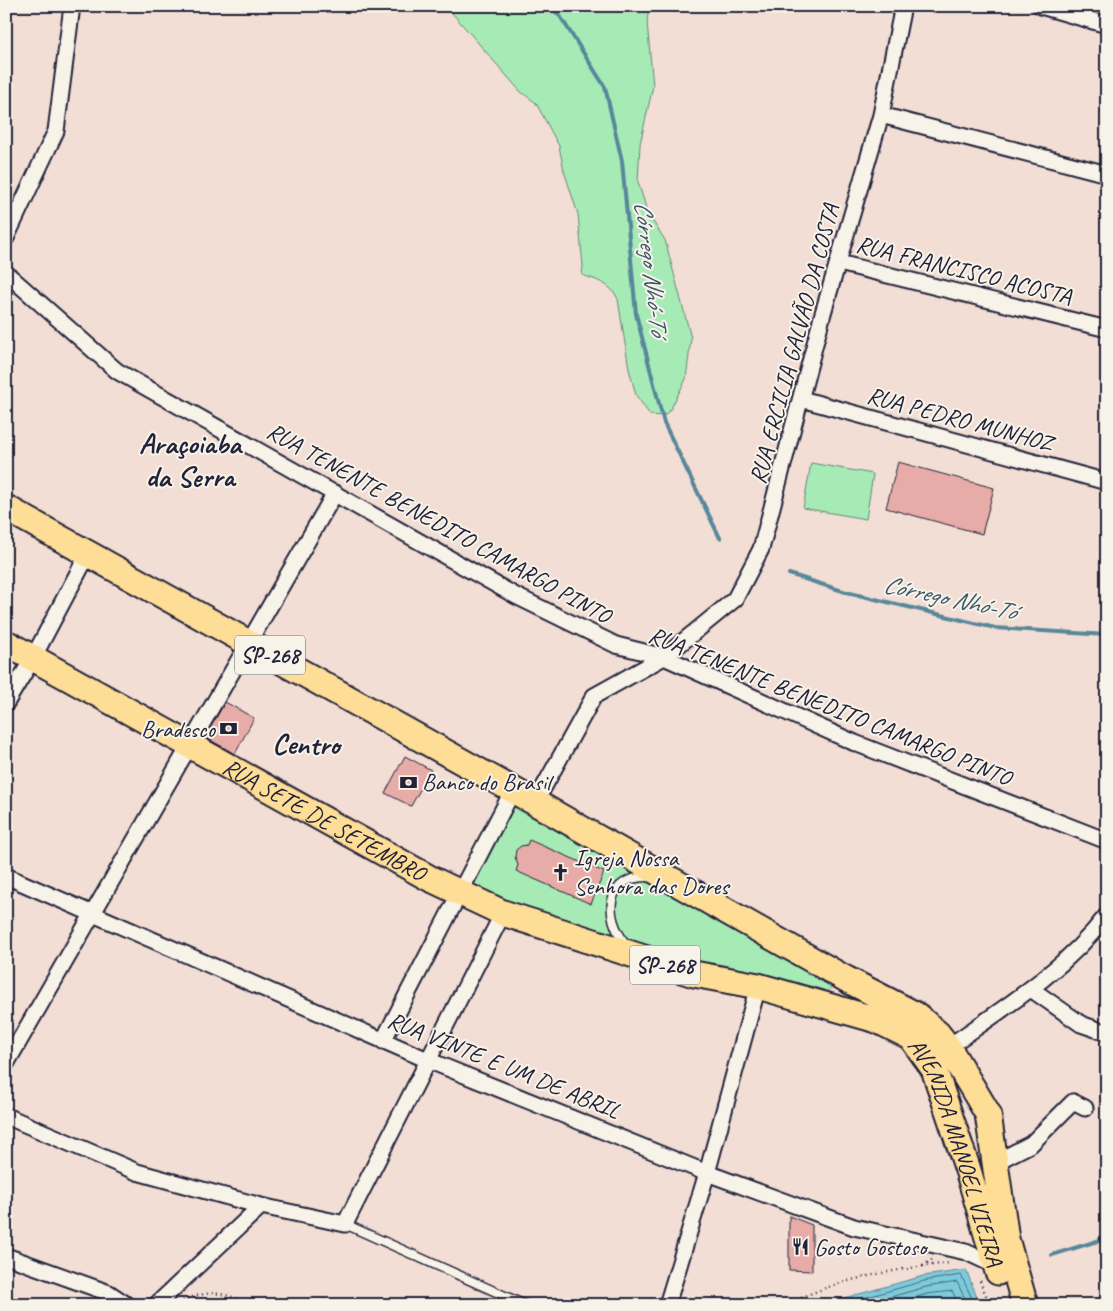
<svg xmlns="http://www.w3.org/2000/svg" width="1113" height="1311" font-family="Caveat,sans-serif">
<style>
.green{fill:#a6ebb6;stroke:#648678}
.water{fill:#7dcbda;stroke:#59879a}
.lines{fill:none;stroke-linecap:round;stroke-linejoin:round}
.shore{stroke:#46667b;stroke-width:1}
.stream{stroke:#59879a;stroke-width:4}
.building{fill:#e7aca7;stroke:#22223b}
.lane-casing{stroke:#22223b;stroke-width:11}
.street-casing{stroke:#22223b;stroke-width:19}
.primary-casing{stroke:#22223b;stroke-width:29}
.path{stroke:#22223b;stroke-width:2.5;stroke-dasharray:1 4;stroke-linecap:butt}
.lane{stroke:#f7f3e8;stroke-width:8}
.street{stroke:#f7f3e8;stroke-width:15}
.primary{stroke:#fedd96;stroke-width:25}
.labels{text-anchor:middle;stroke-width:4;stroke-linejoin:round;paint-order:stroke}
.shield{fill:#f7f3e8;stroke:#62616f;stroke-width:1}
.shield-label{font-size:22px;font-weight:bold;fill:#22223b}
.street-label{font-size:24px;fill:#22223b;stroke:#f7f3e8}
.poi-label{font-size:24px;fill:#22223b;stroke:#f7f3e8;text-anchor:start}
.water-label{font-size:25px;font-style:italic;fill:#3d556b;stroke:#f7f3e8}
.district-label{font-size:29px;font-weight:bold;fill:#22223b;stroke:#f7f3e8}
</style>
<rect width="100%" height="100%" fill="#f2ded4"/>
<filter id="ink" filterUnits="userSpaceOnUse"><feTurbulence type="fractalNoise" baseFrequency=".02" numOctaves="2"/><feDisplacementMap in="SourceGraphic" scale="10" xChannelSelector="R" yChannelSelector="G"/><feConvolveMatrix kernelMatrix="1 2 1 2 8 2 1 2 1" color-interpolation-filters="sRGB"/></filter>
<g filter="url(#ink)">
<!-- green -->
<path class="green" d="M446,6H649L647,22L653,86L640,144L638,182L648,214L665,240L691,338L686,379L670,410L664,416L650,415L636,395L629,369L618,299C611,284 597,280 582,275L583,266L578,214L564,171L559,146L536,103L520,91Z
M811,463L873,474L866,519L803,508Z
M515,795L833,985L826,993L748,982L464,891Z"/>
<!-- water -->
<path class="water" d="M966,1270L980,1305H820L923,1276Z"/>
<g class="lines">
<!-- shore -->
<path class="shore" d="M839,1305L924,1281L961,1275L975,1305
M862,1305L926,1287L957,1282L968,1305
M889,1305L927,1294L952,1291L960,1305"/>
<!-- stream -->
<path class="stream" d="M550,6L560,16L605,87L622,161L636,314L664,423L720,538
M789,574L846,592L995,628L1107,635
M1052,1255L1107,1238
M6,1297L29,1305"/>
</g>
<!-- building -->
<path class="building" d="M898,462L994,488L982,534L886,508Z
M225,702L254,718L235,754L205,737Z
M405,756L431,770L411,806L385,793Z
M529,840L604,872L591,904L516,871L518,865L515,857L516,850L521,846L527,845Z
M789,1216L812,1225V1271L789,1270Z"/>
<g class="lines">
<defs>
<path id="lane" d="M626,944C603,916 605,876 649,877
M345,1224L525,1305"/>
<path id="street" d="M1041,6L1107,25
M881,115L1107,174
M6,238L56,131L72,6
M839,263L1107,329
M6,273L117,371L516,596L616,645L664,657L855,743L1107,841
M801,399L1107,482
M6,703L33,658L89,552
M535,803L594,696L664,657L735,599L761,549L823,313L881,115L903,6
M6,876L430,1061L707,1173L854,1227L966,1252L996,1266
M1031,989L1081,1024L1107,1033
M383,1041L513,790
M948,1047C1004,1008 1065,970 1107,915
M6,1064L335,493
M6,1116L137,1172L261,1206L345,1224L503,913
M994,1163L1031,1144L1073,1102L1085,1108
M6,1256L109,1293L127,1305
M156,1305L261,1206
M667,1305L707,1173L758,986"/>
<g id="primary">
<path d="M6,508L513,790L846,979L916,1015L938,1034L948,1047L988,1114L1006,1239L1025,1305"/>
<path id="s1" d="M6,643L429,878L503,913L694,974L758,986L877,1020L911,1037L934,1069L968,1170L998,1272"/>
</g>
</defs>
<!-- lane casing -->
<use href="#lane" class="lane-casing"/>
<!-- street casing -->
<use href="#street" class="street-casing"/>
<!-- primary casing -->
<use href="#primary" class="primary-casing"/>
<!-- path -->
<path class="path" d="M923,1266L933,1259
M980,1281L990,1305
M183,1301C208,1289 226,1292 250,1305
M788,1305C829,1280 902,1268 950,1263"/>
<!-- lane -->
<use href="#lane" class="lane"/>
<!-- street -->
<use href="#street" class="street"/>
<!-- primary -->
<use href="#primary" class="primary"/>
</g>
</g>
<!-- icons -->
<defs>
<symbol id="bank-bare" viewBox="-9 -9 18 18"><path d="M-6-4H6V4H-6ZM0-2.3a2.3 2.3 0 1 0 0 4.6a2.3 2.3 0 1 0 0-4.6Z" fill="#22223b" stroke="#f7f3e8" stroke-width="2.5" paint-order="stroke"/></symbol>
<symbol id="church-bare" viewBox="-9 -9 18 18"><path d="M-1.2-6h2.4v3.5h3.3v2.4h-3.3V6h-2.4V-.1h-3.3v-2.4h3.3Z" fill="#22223b" stroke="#f7f3e8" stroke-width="2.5" paint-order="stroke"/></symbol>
<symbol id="restaurant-bare" viewBox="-9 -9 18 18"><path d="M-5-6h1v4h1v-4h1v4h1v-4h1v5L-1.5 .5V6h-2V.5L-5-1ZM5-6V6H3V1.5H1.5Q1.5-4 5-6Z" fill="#22223b" stroke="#f7f3e8" stroke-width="2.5" paint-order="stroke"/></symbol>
</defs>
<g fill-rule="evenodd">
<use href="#bank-bare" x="216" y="716" width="25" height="25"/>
<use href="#bank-bare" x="396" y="770" width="25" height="25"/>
<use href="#church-bare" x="548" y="860" width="25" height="25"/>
<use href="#restaurant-bare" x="788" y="1234" width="25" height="25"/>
</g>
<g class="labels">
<!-- shield labels -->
<g class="shield">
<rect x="235" y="635.5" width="70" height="39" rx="4"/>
<rect x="630" y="945.5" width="70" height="39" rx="4"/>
</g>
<g class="shield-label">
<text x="270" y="663">SP-268</text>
<text x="665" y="973">SP-268</text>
</g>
<!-- street labels -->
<g class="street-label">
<text transform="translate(964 270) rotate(14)" y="8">RUA FRANCISCO ACOSTA</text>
<text transform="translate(794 344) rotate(-75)" y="8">RUA ERCILIA GALVÃO DA COSTA</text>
<text transform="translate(960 419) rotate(15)" y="8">RUA PEDRO MUNHOZ</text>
<text transform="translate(439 523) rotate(29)" y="8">RUA TENENTE BENEDITO CAMARGO PINTO</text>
<text transform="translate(830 706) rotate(22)" y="8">RUA TENENTE BENEDITO CAMARGO PINTO</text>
<text dy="8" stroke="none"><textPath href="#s1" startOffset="364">RUA SETE DE SETEMBRO</textPath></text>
<text transform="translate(504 1065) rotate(22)" y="8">RUA VINTE E UM DE ABRIL</text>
<text dy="8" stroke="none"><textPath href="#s1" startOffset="1118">AVENIDA MANOEL VIEIRA</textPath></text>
</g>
<!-- poi labels -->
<g class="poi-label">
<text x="215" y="737" text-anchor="end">Bradesco</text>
<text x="422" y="790">Banco do Brasil</text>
<text x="574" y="866">Igreja Nossa<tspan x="574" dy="28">Senhora das Dores</tspan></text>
<text x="814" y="1255">Gosto Gostoso</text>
</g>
<!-- water labels -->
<g class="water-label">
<text transform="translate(652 268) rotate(83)" y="9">Córrego Nhó-Tó</text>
<text transform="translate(950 597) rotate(12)" y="9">Córrego Nhó-Tó</text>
</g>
<!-- district labels -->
<g class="district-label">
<text x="190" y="453">Araçoiaba<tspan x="190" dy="33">da Serra</tspan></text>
<text x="306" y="754">Centro</text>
</g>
</g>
<!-- margin -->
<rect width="1113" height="1311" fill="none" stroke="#f7f3e8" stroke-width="25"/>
<rect x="12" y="12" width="1088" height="1286" fill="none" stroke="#22223b" stroke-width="2" filter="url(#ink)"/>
</svg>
